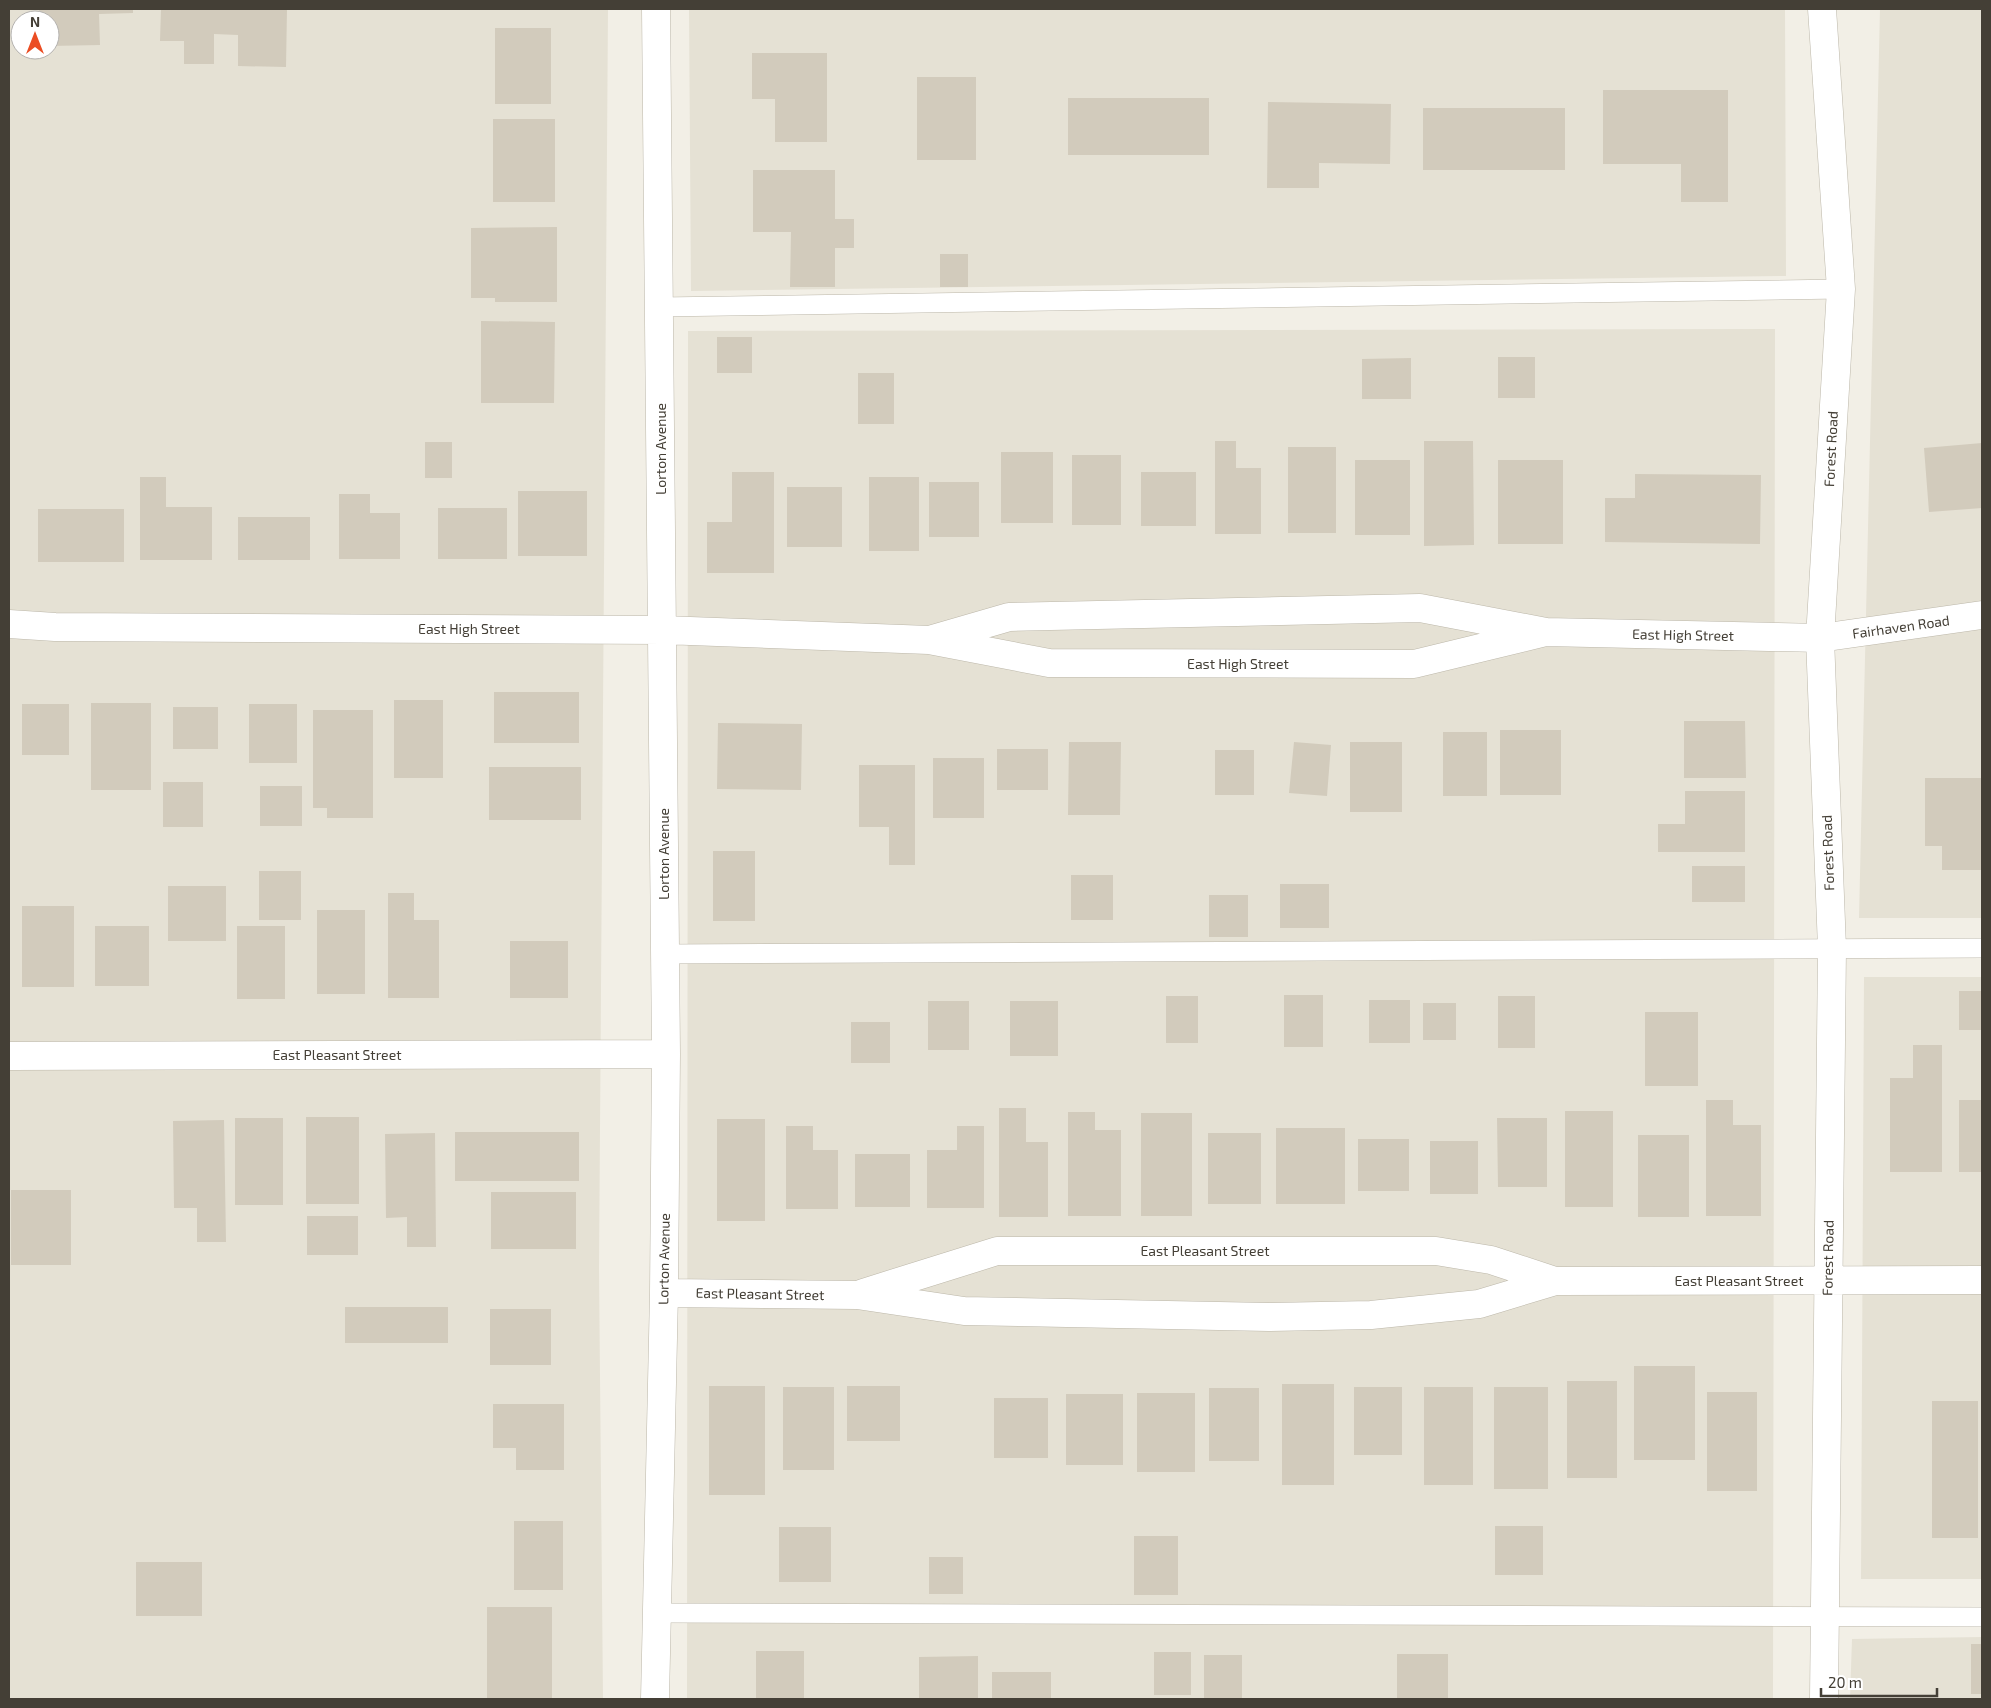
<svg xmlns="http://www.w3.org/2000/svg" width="1991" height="1708" font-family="'Exo 2',sans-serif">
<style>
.residential{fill:#e5e1d4;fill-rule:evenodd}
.building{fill:#d2cbbc}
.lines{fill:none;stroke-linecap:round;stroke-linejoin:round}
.service-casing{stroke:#bcb7a9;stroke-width:20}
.minor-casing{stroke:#bcb7a9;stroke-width:29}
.service{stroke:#fff;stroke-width:19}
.minor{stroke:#fff;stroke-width:28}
.labels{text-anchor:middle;stroke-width:4;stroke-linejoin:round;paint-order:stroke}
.street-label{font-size:14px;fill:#443f36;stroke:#fff}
</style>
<rect width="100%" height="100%" fill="#f2efe6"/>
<!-- residential -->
<path class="residential" d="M9,9H608L599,1269L603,1699H9ZM20,20H50V50H20Z
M689,9H1785L1786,276L691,291Z
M1880,9H1982V918H1859Z
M1775,329L1773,1699H687L688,331Z
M1864,977H1982V1579H1861Z
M1982,1637V1699H1850L1852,1639Z"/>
<!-- building -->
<path class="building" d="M39,9H133V13L99,14L100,45L50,46V20H39Z
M161,9H287L286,67L238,66V35L214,34V64H184V41H160Z
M495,28H551V104H495Z
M752,53H827V142H775V99H752Z
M917,77H976V160H917Z
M1603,90H1728V202H1681V164H1603Z
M1068,98H1209V155H1068Z
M1268,102L1391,104L1390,164L1319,163V188H1267Z
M1423,108H1565V170H1423Z
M493,119H555V202H493Z
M753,170H835V219H854V248H835V287H790L791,232H753Z
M557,227V302H495V298H471V228Z
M940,254H968V287H940Z
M481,321L555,322L554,403H481Z
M717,337H752V373H717Z
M1498,357H1535V398H1498Z
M1411,358V399H1362V359Z
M858,373H894V424H858Z
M1215,441H1236V468H1261V534H1215Z
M1424,441H1473L1474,545L1424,546Z
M425,442H452V478H425Z
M1982,443V508L1929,512L1924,448Z
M1288,447H1336V533H1288Z
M1001,452H1053V523H1001Z
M1072,455H1121V525H1072Z
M1355,460H1410V535H1355Z
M1498,460H1563V544H1498Z
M732,472H774V573H707V522H732Z
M1141,472H1196V526H1141Z
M1635,474L1761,475L1760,544L1605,542V498H1635Z
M140,477H166V507H212V560H140Z
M869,477H919V551H869Z
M929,482H979V537H929Z
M787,487H842V547H787Z
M518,491H587V556H518Z
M339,494H370V513H400V559H339Z
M438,508H507V559H438Z
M38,509H124V562H38Z
M238,517H310V560H238Z
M494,692H579V743H494Z
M394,700H443V778H394Z
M91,703H151V790H91Z
M22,704H69V755H22Z
M249,704H297V763H249Z
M173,707H218V749H173Z
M313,710H373V818H327V808H313Z
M1684,721H1745L1746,778H1684Z
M718,723L802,724L801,790L717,789Z
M1500,730H1561V795H1500Z
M1443,732H1487V796H1443Z
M1069,742H1121L1120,815H1068Z
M1294,742L1331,745L1327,796L1289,793Z
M1350,742H1402V812H1350Z
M997,749H1048V790H997Z
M1215,750H1254V795H1215Z
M933,758H984V818H933Z
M859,765H915V865H889V827H859Z
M489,767H581V820H489Z
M1925,778H1982V870H1942V846H1925Z
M163,782H203V827H163Z
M260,786H302V826H260Z
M1685,791H1745V852H1658V824H1685Z
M713,851H755V921H713Z
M1692,866H1745V902H1692Z
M259,871H301V920H259Z
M1071,875H1113V920H1071Z
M1280,884H1329V928H1280Z
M168,886H226V941H168Z
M388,893H414V920H439V998H388Z
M1209,895H1248V937H1209Z
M22,906H74V987H22Z
M317,910H365V994H317Z
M95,926H149V986H95Z
M237,926H285V999H237Z
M510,941H568V998H510Z
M1959,991H1982V1030H1959Z
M1284,995H1323V1047H1284Z
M1166,996H1198V1043H1166Z
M1498,996H1535V1048H1498Z
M1369,1000H1410V1043H1369Z
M928,1001H969V1050H928Z
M1010,1001H1058V1056H1010Z
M1423,1003H1456V1040H1423Z
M1645,1012H1698V1086H1645Z
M851,1022H890V1063H851Z
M1913,1045H1942V1172H1890V1078H1913Z
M1706,1100H1733V1125H1761V1216H1706Z
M1959,1100H1982V1172H1959Z
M999,1108H1026V1142H1048V1217H999Z
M1565,1111H1613V1207H1565Z
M1068,1112H1095V1130H1121V1216H1068Z
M1141,1113H1192V1216H1141Z
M306,1117H359V1204H306Z
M235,1118H283V1205H235Z
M1497,1118H1547V1187H1498Z
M717,1119H765V1221H717Z
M224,1120L226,1242H197V1208H174L173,1121Z
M786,1126H813V1150H838V1209H786Z
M957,1126H984V1208H927V1150H957Z
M1276,1128H1345V1204H1276Z
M455,1132H579V1181H455Z
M435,1133L436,1247H407V1217L386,1218L385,1134Z
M1208,1133H1261V1204H1208Z
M1638,1135H1689V1217H1638Z
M1358,1139H1409V1191H1358Z
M1430,1141H1478V1194H1430Z
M855,1154H910V1207H855Z
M11,1190H71V1265H11Z
M491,1192H576V1249H491Z
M307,1216H358V1255H307Z
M345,1307H448V1343H345Z
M490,1309H551V1365H490Z
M1634,1366H1695V1460H1634Z
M1567,1381H1617V1478H1567Z
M1282,1384H1334V1485H1282Z
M709,1386H765V1495H709Z
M847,1386H900V1441H847Z
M783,1387H834V1470H783Z
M1354,1387H1402V1455H1354Z
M1424,1387H1473V1485H1424Z
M1494,1387H1548V1489H1494Z
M1209,1388H1259V1461H1209Z
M1707,1392H1757V1491H1707Z
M1137,1393H1195V1472H1137Z
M1066,1394H1123V1465H1066Z
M994,1398H1048V1458H994Z
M1932,1401H1978V1538H1932Z
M493,1404H564V1470H516V1448H493Z
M514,1521H563V1590H514Z
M1495,1526H1543V1575H1495Z
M779,1527H831V1582H779Z
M1134,1536H1178V1595H1134Z
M929,1557H963V1594H929Z
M136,1562H202V1616H136Z
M487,1607H552V1699H487Z
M1971,1644H1982V1694H1971Z
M756,1651H804V1699H756Z
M1154,1652H1191V1695H1154Z
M1397,1654H1448V1699H1397Z
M1204,1655H1242V1699H1204Z
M978,1656V1699H919V1657Z
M992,1672H1051V1699H992Z"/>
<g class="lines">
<defs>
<path id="service" d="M660,307L1841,289
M665,954L1982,948
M657,1613L1982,1617"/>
<path id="minor" d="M1822,9L1841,289L1820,638L1832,948L1824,1699
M9,624L55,627L663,630L929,640L1049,663L1414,664L1546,632
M933,639L1009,617L1420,608L1546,632L1820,638L1982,615
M9,1056L666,1054
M664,1293L857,1295L964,1311L1269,1317L1371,1315L1479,1304L1555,1281L1982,1280
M863,1293L997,1251H1436L1491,1260L1555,1281
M655,1699L664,1293L666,1054L656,9"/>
</defs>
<!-- service casing -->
<use href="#service" class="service-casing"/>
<!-- minor casing -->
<use href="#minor" class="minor-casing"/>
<!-- service -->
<use href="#service" class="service"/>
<!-- minor -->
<use href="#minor" class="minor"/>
</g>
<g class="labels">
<!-- street labels -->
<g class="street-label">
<text transform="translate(661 449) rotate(-90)" y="5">Lorton Avenue</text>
<text transform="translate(1831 449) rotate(-87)" y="5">Forest Road</text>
<text transform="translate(1901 627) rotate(-8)" y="5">Fairhaven Road</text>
<text x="469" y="634">East High Street</text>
<text transform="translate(1683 635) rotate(1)" y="5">East High Street</text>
<text x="1238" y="669">East High Street</text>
<text transform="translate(1828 853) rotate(-92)" y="5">Forest Road</text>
<text transform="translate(664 854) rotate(-90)" y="5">Lorton Avenue</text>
<text x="337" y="1060">East Pleasant Street</text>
<text x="1205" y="1256">East Pleasant Street</text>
<text transform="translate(1828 1258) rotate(-89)" y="5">Forest Road</text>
<text transform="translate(664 1259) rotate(-89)" y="5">Lorton Avenue</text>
<text x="1739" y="1286">East Pleasant Street</text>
<text transform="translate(760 1294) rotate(1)" y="5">East Pleasant Street</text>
</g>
</g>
<!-- border -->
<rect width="1991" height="1708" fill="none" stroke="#443f36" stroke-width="20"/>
<!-- north arrow -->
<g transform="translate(35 35)"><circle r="24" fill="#ffffff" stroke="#b4b2af"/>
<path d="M0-4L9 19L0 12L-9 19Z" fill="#eb4d23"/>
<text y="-8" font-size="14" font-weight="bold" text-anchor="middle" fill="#443f36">N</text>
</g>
<!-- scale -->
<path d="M1821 1688v8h116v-8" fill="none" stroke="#443f36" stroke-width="2.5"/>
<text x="1828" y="1688" font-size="15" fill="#443f36" stroke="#ffffff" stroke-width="4" paint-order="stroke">20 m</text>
</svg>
